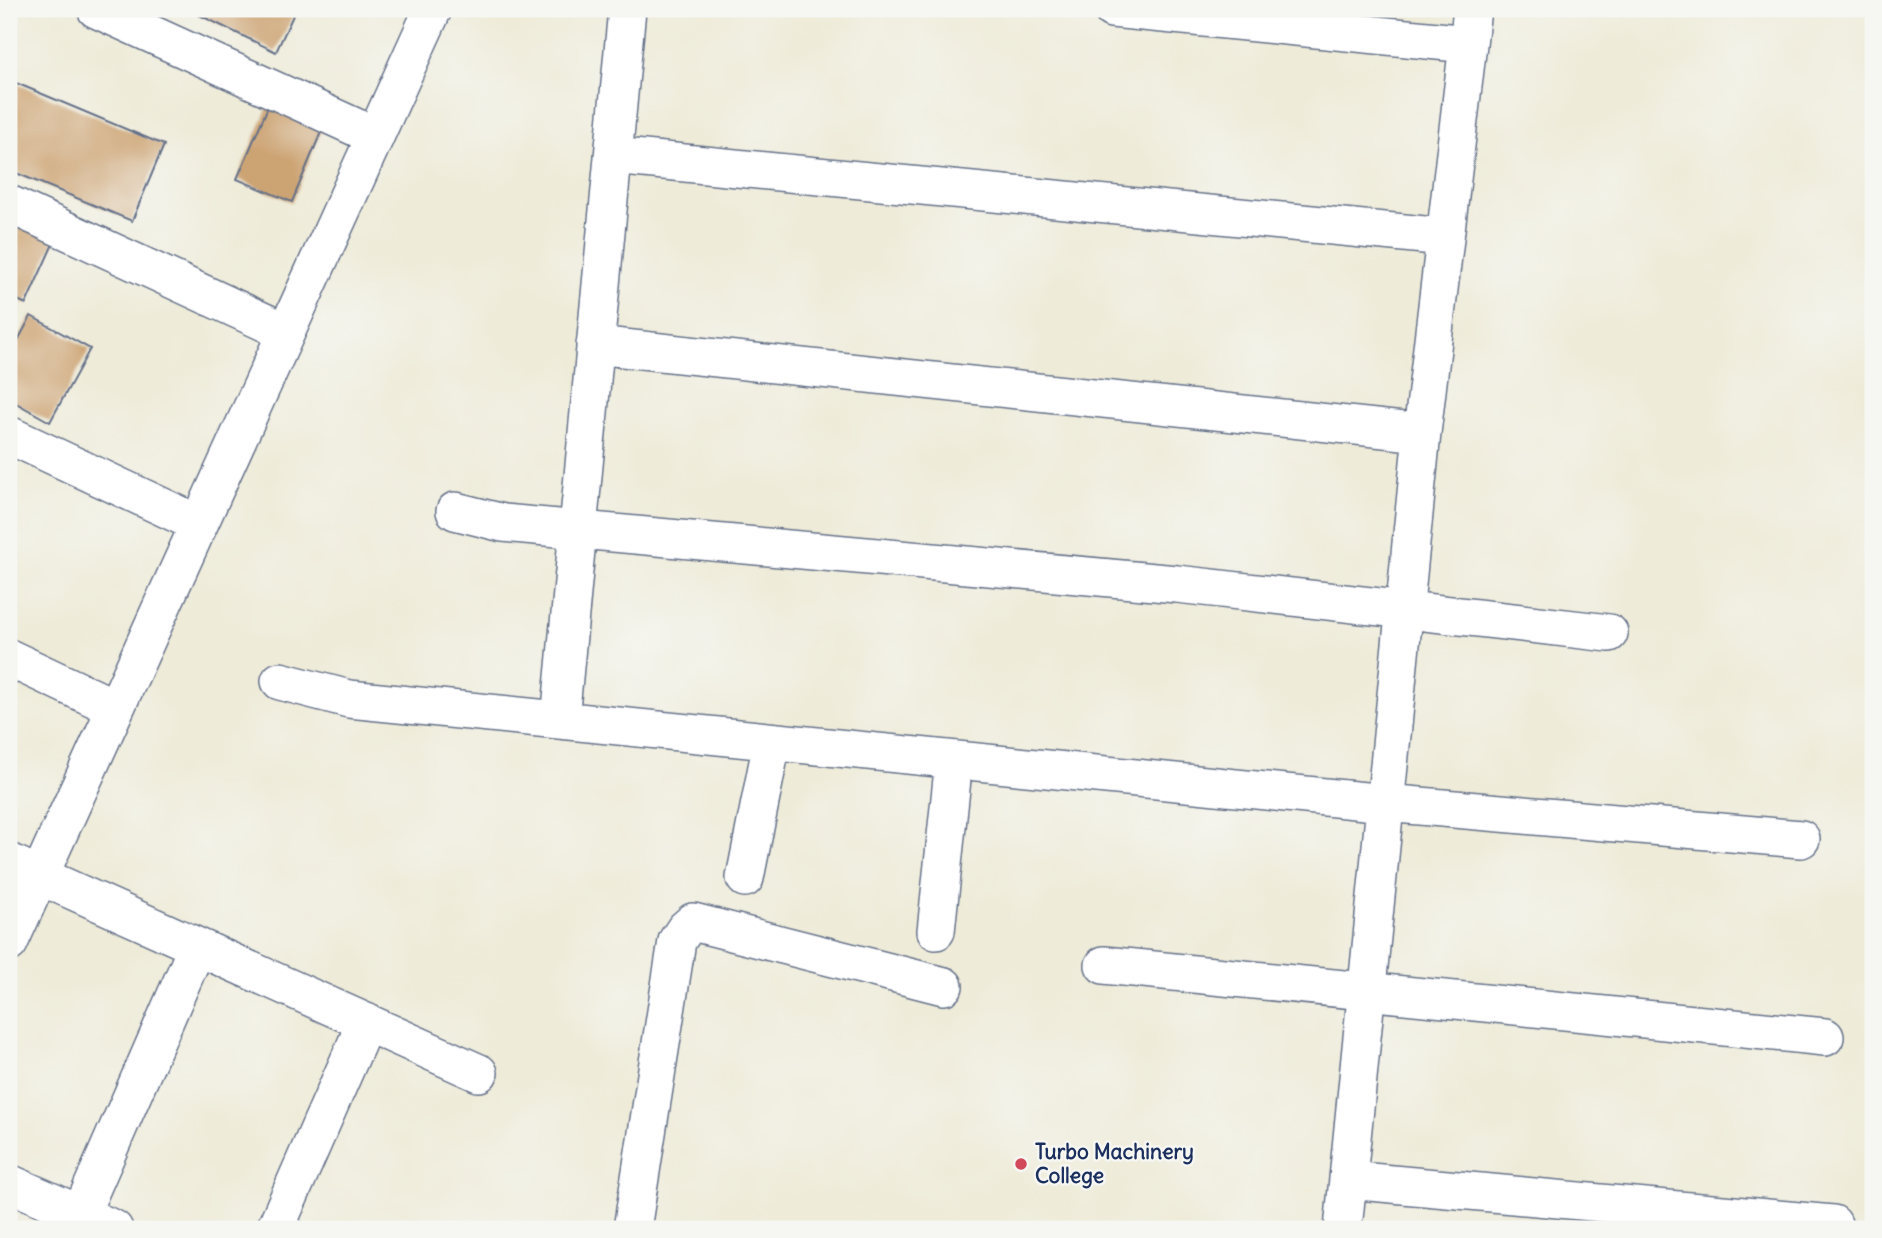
<svg xmlns="http://www.w3.org/2000/svg" width="1882" height="1238" font-family="Delius,sans-serif">
<style>
.building{fill:#cca372}
.lines{fill:none;stroke-linecap:round;stroke-linejoin:round}
.minor-casing{stroke:#657189;stroke-width:40}
.minor{stroke:#fff;stroke-width:37}
.poi-dot{fill:#d1495b;stroke:#f6f6f2;stroke-width:2.5}
.labels{text-anchor:middle;stroke-width:5;stroke-linejoin:round;paint-order:stroke}
.poi-label{font-size:21px;font-weight:bold;fill:#1b2f5e;stroke:#f6f6f2;text-anchor:start}
</style>
<rect width="100%" height="100%" fill="#f6f6f2"/>
<filter id="ink" filterUnits="userSpaceOnUse"><feTurbulence type="fractalNoise" baseFrequency=".0143" numOctaves="2"/><feDisplacementMap in="SourceGraphic" scale="14" xChannelSelector="R" yChannelSelector="G"/><feConvolveMatrix kernelMatrix="1 2 1 2 8 2 1 2 1" color-interpolation-filters="sRGB"/></filter>
<filter id="wash" filterUnits="userSpaceOnUse"><feTurbulence type="fractalNoise" baseFrequency=".00686" numOctaves="4" result="noise"/><feDisplacementMap in="SourceGraphic" scale="28" xChannelSelector="R" yChannelSelector="G"/><feGaussianBlur stdDeviation="1.57" result="paint"/><feColorMatrix in="noise" values="0 0 0 0 0 0 0 0 0 0 0 0 0 0 0 0 0 1.4 0 .05"/><feComposite in="paint" operator="in"/></filter>
<g filter="url(#wash)">
<rect width="100%" height="100%" fill="#eeebd8"/>
<g id="blocks">
<!-- building -->
<path class="building" d="M187,9H296L276,52Z
M9,80L164,145L132,221L9,170Z
M270,102L324,125L292,202L237,179Z
M9,213L57,235L26,304L9,296Z
M31,316L90,349L50,422L9,399V357Z"/>
</g>
</g>
<g filter="url(#ink)">
<use href="#blocks" fill-opacity="0" stroke="#657189" stroke-width="2"/>
<g class="lines">
<defs>
<path id="minor" d="M96,9L375,136
M1112,9L1468,44L1422,433L1343,1229
M1468,44L1472,9
M613,156L1445,237
M9,204L286,332
M595,345L1422,433
M9,435L199,524
M455,511L503,523L1177,584L1609,633
M9,658L115,708
M280,681L349,699L1385,803L1801,839
M560,720L627,9
M9,862L479,1073
M745,878L772,742
M936,931L954,760
M9,943L433,9
M1104,965L1825,1037
M1348,1180L1833,1224
M9,1183L114,1229
M74,1229L197,947
M275,1229L366,1022
M632,1229L677,941L685,929L693,922L944,986"/>
</defs>
<!-- minor casing -->
<use href="#minor" class="minor-casing"/>
<!-- minor -->
<use href="#minor" class="minor"/>
</g>
</g>
<!-- markers -->
<circle class="poi-dot" cx="1021" cy="1164" r="7"/>
<g class="labels">
<!-- poi labels -->
<g class="poi-label">
<text x="1035" y="1159">Turbo Machinery<tspan x="1035" dy="24">College</tspan></text>
</g>
</g>
<!-- margin -->
<rect width="1882" height="1238" fill="none" stroke="#f6f6f2" stroke-width="35"/>
</svg>
